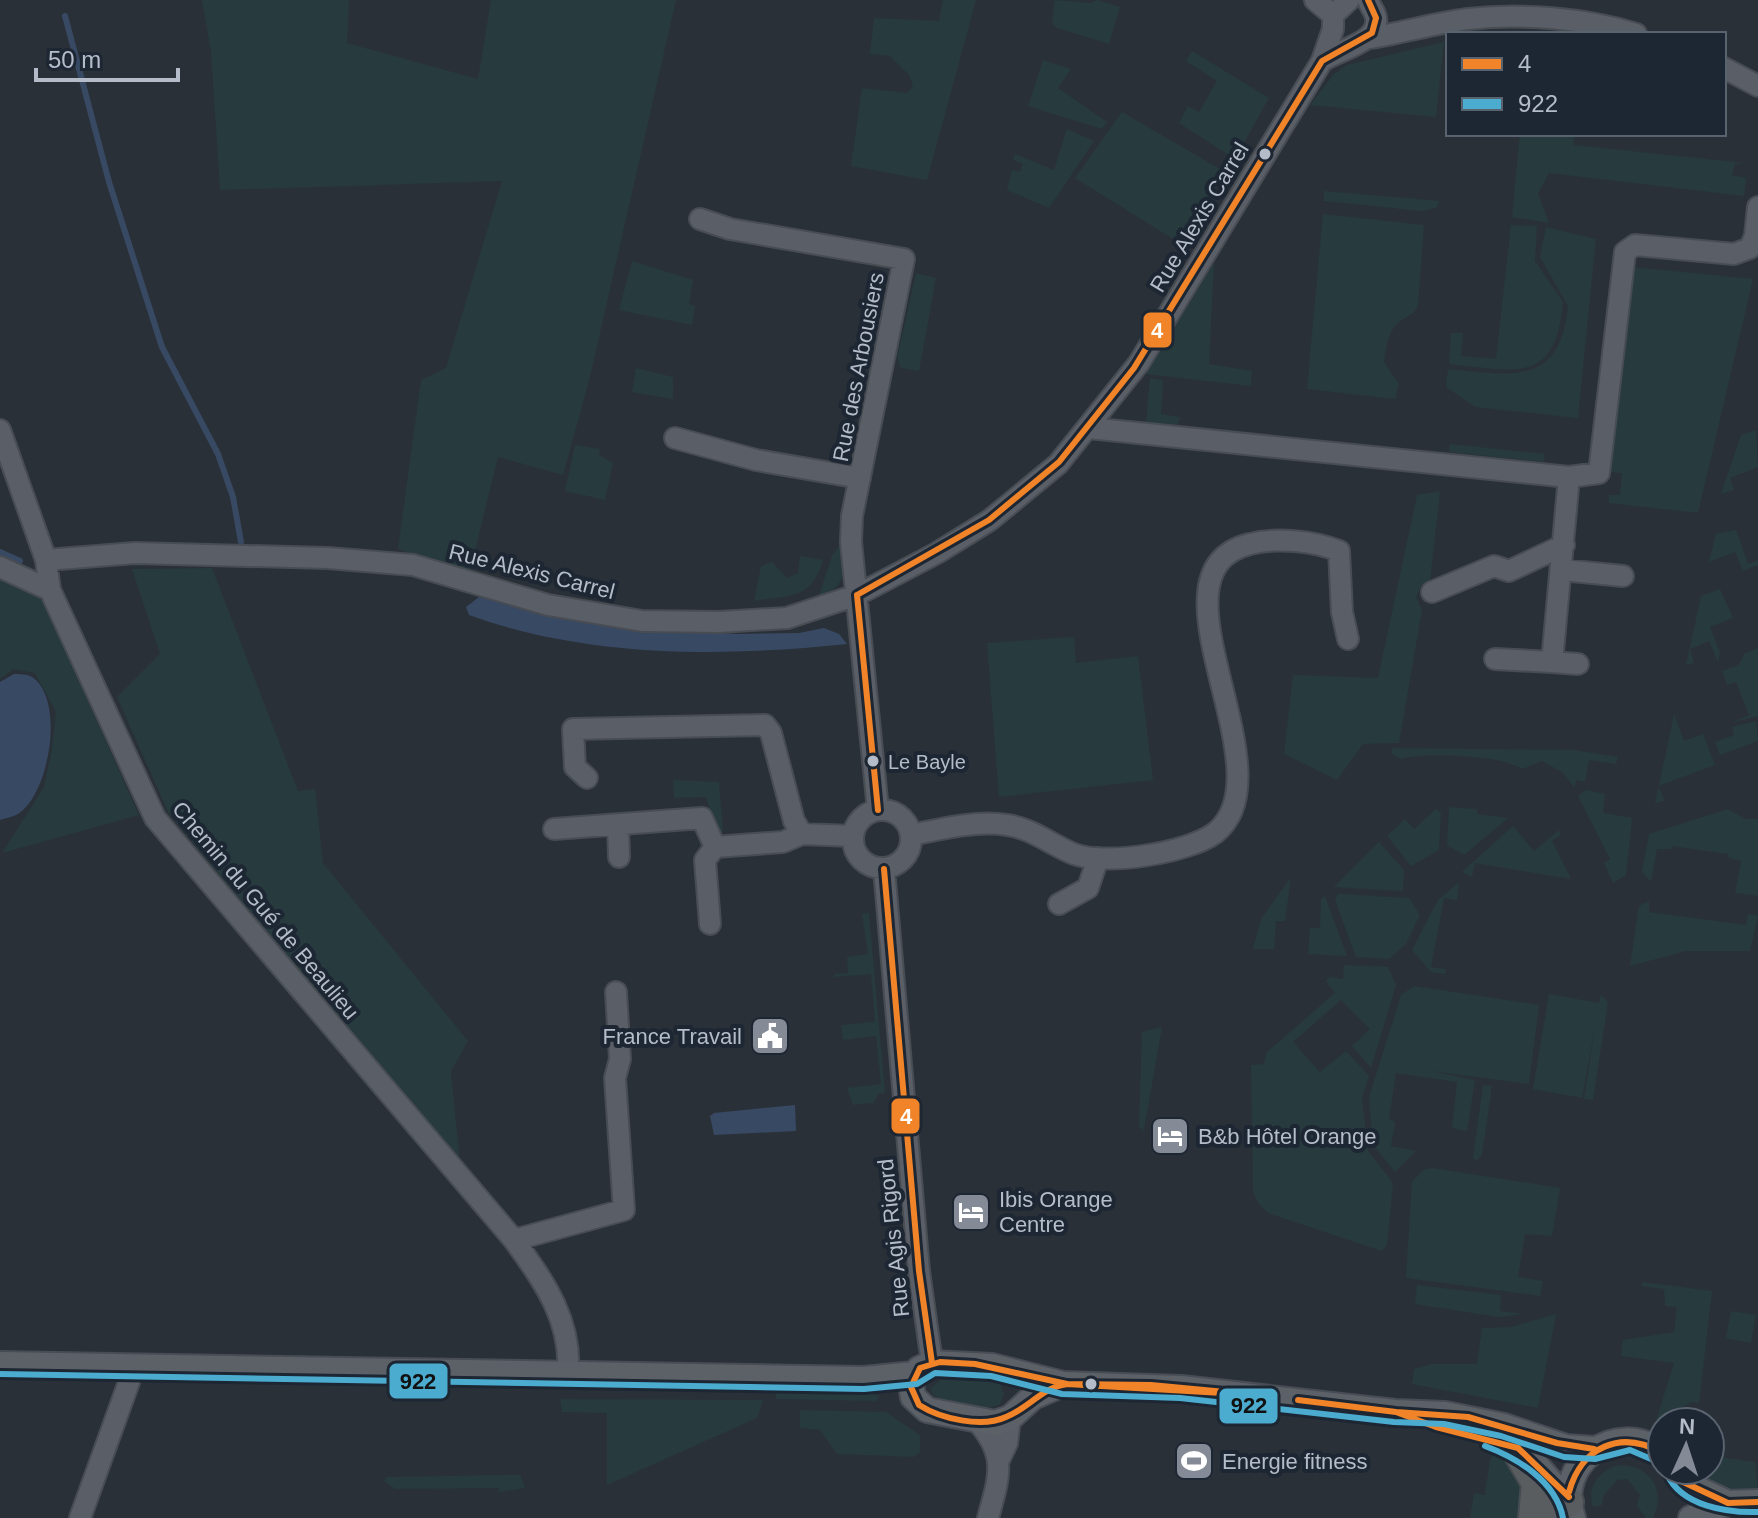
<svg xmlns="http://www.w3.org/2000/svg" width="1758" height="1518" font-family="Arial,sans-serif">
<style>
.green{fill:#273a3e}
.water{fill:#384963}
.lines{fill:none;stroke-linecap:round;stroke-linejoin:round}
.stream{stroke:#384963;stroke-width:6}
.minor-casing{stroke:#484c53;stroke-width:24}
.major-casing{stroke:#484c55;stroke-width:28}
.highway-casing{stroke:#474c53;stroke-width:32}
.minor{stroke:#5a5e66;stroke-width:20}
.major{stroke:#5c6168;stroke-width:24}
.highway{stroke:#5a5d60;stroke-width:28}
.bus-1-casing{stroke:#1d2633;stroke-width:12}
.bus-2-casing{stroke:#1d2633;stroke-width:12}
.bus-1{stroke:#f18328;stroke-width:6}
.bus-2{stroke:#4bacd0;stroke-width:6}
.bus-dot{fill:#b4bcc9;stroke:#1d2633;stroke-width:3}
.labels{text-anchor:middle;stroke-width:8;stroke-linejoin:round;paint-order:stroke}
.bus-label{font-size:20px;fill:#b4bcc9;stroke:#1d2633;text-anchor:start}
.street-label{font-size:22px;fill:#b4bcc9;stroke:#1d2633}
.poi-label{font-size:22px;fill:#b4bcc9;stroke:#1d2633;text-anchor:start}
.line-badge{stroke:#1d2633;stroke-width:3}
.badge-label{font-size:22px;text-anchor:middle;font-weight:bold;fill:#fff}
.pale-badge-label{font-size:22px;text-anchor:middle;font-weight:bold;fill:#111}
</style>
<rect width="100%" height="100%" fill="#2a3038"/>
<!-- green -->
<path class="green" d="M202,0H349L347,43L478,79L491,0H676L589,381L563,475L498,457L469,575L398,549L421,380L446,368L502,181L220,190L211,52Z
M943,0H976L927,180L851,166L862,88L907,93L913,86L909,75L890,56L870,54L874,18L939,21Z
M1055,0L1091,3L1097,0L1120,7L1109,44L1057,28L1052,23Z
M1444,42L1436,117L1310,105L1334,74L1347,65Z
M1192,51L1269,98L1235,159L1179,123L1188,106L1199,112L1217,81L1186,61Z
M1043,60L1071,69L1058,88L1107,122L1102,129L1028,106Z
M1122,112L1225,172L1181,244L1075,178Z
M1067,129L1094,141L1049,208L1007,190L1012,170L1020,172L1023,164L1013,160L1015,154L1054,170Z
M1520,134H1575L1573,145L1745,163L1735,164L1732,175L1746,178L1744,196L1549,173L1538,194L1549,223L1512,217Z
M1324,191L1440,201L1436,208L1422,211L1324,201Z
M1323,214L1424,225L1418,305C1413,317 1407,315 1398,323C1387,333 1386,348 1384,362L1399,384L1395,399L1307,389Z
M1511,225L1537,226L1535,261L1563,302C1556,385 1517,371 1449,364L1451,333H1463L1461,356L1496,359Z
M1546,227L1596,239L1578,418L1475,407L1446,387L1448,369C1513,375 1560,387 1568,306L1540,257Z
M632,261L693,280L689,304L695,306L692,325L619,310Z
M1214,263L1209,364L1252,371L1251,386L1146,374Z
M1631,267L1753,279L1698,513L1609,503V495H1620L1622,473L1611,472Z
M916,273L936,278L919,371L901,368L897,358Z
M636,368L673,377V399L632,392Z
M1150,378L1163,380L1161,414L1180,417L1178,425L1146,422Z
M1756,430L1758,467L1730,478L1734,490L1721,494L1741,435Z
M1450,444L1545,454L1544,462L1449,452Z
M575,445L600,449L599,455L613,463L605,500L565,491Z
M1440,491L1430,581L1421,586L1416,597L1422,610L1399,743L1363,744L1337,780L1284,754L1293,675L1378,678L1417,495Z
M1736,530L1748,564L1758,560V565L1743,571L1735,552L1709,562L1716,534Z
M841,543C847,569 846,588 818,598L832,556Z
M800,556L823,560C811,600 791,595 754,601L761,566L772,562L787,578L798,573Z
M212,568L298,791L315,789L323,863L468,1041L451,1071L460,1163L169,814L117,697L160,654L132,569Z
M0,573L38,590L139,815L2,853L44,787L52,749L56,712L35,673L13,669L0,679Z
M1720,589L1733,618L1710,627L1720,653L1718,662L1709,641L1690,649L1694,663L1686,665L1701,596Z
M1074,637L1076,663L1138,656L1153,780L999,797L987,643Z
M1758,648V716L1730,723L1749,715L1736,682L1727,685L1722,671L1739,665L1744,654Z
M1674,714L1684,741L1703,734L1715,765L1658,786L1665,800L1655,804Z
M1756,721L1758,741L1720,755L1715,742L1734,735L1732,727Z
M1392,748L1574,750L1618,757L1616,764L1589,760L1585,782L1576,780L1575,788L1563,773L1542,761L1522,769C1502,755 1424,752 1401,759L1392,754Z
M673,780L719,782L723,832L715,829L706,797L674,798Z
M1586,790L1605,794L1603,813L1632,818L1626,875L1613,883L1604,863L1610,859L1578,796Z
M1449,807L1477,809V814L1508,818L1464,855L1447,845Z
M1436,809L1441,813L1439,850L1411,866L1387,836L1405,819L1414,829Z
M1728,809L1745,819H1758V896L1735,893L1741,861L1729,858L1728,854L1672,846L1671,849H1657L1651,882L1642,872L1649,834Z
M1513,826L1534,851L1559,830L1561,835L1552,841L1571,879L1475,863L1472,877L1462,872Z
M1379,842L1404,870L1403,891L1334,887Z
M1291,877L1285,921H1276L1274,949H1253L1261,919Z
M1459,882L1457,900L1444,898L1431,967L1446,969L1445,974L1431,972L1412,950L1438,900Z
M1338,894L1409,898L1420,915L1406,944L1389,959L1356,957L1335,900Z
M1325,896L1347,956L1308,954L1310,928H1320L1321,899Z
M1649,901V912L1746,925L1748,914L1758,916L1750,951H1686L1630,966L1639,906Z
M869,913L885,1093L878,1094L874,1103L853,1105L847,1088L881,1084L876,1036L843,1040L841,1025L875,1022L871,974L835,977L834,974L848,973L847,957L868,954L862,914Z
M1344,965L1388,967L1396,985L1371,1068L1352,1046L1370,1029L1341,1000L1293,1042L1320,1072L1346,1051L1369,1076L1362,1098L1368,1151L1393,1183L1387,1245L1382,1251L1268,1213L1259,1204L1253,1192L1251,1065L1264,1064L1266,1053L1335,993L1326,981L1330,977L1343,979Z
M1414,986L1539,1005L1529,1084L1430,1071L1475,1080L1467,1131L1452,1128L1457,1082L1396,1073L1389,1119L1395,1122L1391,1146L1416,1151L1395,1172L1373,1145L1369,1097L1401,995Z
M1549,994L1599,1003L1601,995L1608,1002L1593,1100L1584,1099L1595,1027L1582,1098L1533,1089Z
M1162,1027L1144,1130L1139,1127L1142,1032Z
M1483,1085L1492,1086L1482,1154L1477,1161L1473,1158Z
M1433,1168L1560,1188L1552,1236L1525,1234L1518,1277L1543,1281L1540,1296L1406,1278L1412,1181L1425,1169Z
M1643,1282L1712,1291L1699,1403L1692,1402L1656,1421L1674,1363L1621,1356L1623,1340L1674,1332L1677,1307L1665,1306L1664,1289L1641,1286Z
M1417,1285L1501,1295L1500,1311L1524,1314L1499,1317L1415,1304Z
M1731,1311L1756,1315L1751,1343L1726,1338Z
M1556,1314L1538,1408L1412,1384L1414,1369L1432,1364H1477L1482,1328L1511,1327Z
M942,1379L992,1381L1000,1383L1004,1394L1000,1404C985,1413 943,1404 931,1393V1388Z
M775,1387L855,1389L880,1396L876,1401L776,1399Z
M560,1399L763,1400L757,1418L607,1485V1413L562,1412Z
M800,1410L886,1412L920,1435V1452L914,1457L837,1454L820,1430L800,1428Z
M1494,1453L1509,1463L1527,1485L1521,1518H1470L1474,1493L1485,1495L1490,1460Z
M1711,1456L1755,1462L1758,1491L1706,1488Z
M1617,1465C1649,1465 1667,1487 1653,1518H1646L1637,1506L1640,1495L1627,1479L1617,1480L1604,1495L1602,1505L1593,1507C1586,1487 1599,1472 1617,1465Z
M506,1475H520L525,1488L499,1492V1488L395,1489L384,1481L387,1477Z"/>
<!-- water -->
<path class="water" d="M479,597L612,627L737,634L799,633L824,628L839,634L847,644C723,657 588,658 469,615L466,607Z
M14,674C19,674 27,674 32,677C66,700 49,795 18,814C13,817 5,818 0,820V682Z
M795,1105L796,1131L714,1135L710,1116L714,1113Z"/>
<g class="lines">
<!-- stream -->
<path class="stream" d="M65,16L109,182L162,347L218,454L233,497L241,542
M0,552L20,561"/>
<defs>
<path id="minor" d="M1315,0L1333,15
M1370,38C1403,33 1435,23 1468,19C1521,13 1585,18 1636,34
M1322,61C1340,49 1380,42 1376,18C1375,11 1370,7 1368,0
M1724,68L1758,86
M700,219L730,229L904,259L852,516L851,542L878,810
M1089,428L1569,477L1599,473L1625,252L1635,245L1734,254L1750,248L1755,236L1758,207
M0,430L46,560L50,590L155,818L514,1240C544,1282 572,1320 568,1374
M675,438L756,460L860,478
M46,560L135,553L328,558L413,565L548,605L642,621L719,622L787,618L857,595L937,553L990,520L1058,464L1139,363L1322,61L1333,29V15L1349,0
M0,567L50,590
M1562,570L1623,576
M1432,592L1494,566L1509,571L1564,545
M1495,659L1552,662L1569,477
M1552,662L1578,664
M587,778L575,767L573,729L765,725L771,733L794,821L802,834
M853 839a29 29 0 1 1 58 0a29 29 0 1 1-58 0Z
M618,825L619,857
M554,829L702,818L715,847
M911,835C940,829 978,820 1007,825C1031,828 1052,845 1074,854C1105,866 1188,853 1215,833C1292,773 1138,571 1250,544C1276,537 1314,541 1339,551L1342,612L1348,639
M884,869L919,1271L932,1363
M1059,904L1088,888L1098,858
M710,924L705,860L715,847L783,842L802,834L852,836
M514,1240L624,1210L615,1078L620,1059L616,992
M977,1421C1008,1456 999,1477 988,1518
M1000,1458L1007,1443L1010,1418
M80,1518L129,1382L131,1366"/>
<path id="major" d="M0,1364L864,1379L915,1374
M1063,1384L1033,1397L1010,1418L995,1423L927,1410L913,1397L911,1384L919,1369L932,1363L992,1366L1063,1384L1181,1388L1395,1412L1445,1414L1504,1426L1566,1447L1594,1449
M1526,1453L1557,1489L1569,1497
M1681,1481L1728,1503
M1573,1518C1553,1464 1616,1417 1662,1453
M1691,1518L1728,1503L1758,1502"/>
<path id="highway" d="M1514,1446L1536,1483L1533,1518
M1544,1518L1569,1502"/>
</defs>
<!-- minor casing -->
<use href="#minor" class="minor-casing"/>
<!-- major casing -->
<use href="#major" class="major-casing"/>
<!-- highway casing -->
<use href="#highway" class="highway-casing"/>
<!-- minor -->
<use href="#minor" class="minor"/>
<!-- major -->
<use href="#major" class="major"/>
<!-- highway -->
<use href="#highway" class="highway"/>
<defs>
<path id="bus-1" d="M857,595L989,520L1059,462L1134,368L1322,61L1372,33L1376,18L1368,0
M857,595L878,810
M884,869L919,1271L932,1363
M940,1362L975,1364L1067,1384C1041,1388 1029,1408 1006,1417C982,1428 941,1419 919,1405L911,1387L920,1368Z
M1067,1384L1257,1395
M1067,1384L1151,1385L1257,1395
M1298,1400L1396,1412
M1298,1400L1396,1412
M1396,1412L1468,1417L1557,1443L1594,1449
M1396,1412L1436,1427L1518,1448L1569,1497
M1681,1481L1728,1503L1758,1502
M1569,1492C1581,1447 1621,1429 1662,1453"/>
<path id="bus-2" d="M0,1374L864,1389L917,1384L935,1373L991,1376L1062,1394L1180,1398L1394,1422L1444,1424L1501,1436L1564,1457L1595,1459L1630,1450L1658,1462
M1485,1446C1517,1458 1556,1481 1563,1518
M1667,1474C1681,1506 1727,1513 1758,1512"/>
</defs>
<!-- bus-1 casing -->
<use href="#bus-1" class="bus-1-casing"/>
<!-- bus-2 casing -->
<use href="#bus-2" class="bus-2-casing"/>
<!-- bus-1 -->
<use href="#bus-1" class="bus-1"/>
<!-- bus-2 -->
<use href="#bus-2" class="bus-2"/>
</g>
<!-- icons -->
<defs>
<symbol id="civic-square" viewBox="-11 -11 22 22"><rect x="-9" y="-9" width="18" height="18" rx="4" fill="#848b96" stroke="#1d2633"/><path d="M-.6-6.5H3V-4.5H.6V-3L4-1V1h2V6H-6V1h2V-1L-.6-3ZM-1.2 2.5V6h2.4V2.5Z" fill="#fff"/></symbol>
<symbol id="hotel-square" viewBox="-11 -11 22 22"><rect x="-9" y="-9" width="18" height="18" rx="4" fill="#848b96" stroke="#1d2633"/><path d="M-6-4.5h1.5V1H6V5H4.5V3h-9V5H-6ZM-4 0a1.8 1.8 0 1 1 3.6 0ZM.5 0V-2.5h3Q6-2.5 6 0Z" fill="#fff"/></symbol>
<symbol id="stadium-square" viewBox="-11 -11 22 22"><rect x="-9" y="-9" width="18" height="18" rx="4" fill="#848b96" stroke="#1d2633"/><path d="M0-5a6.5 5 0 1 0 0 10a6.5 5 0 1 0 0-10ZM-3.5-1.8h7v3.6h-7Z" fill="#fff"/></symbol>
</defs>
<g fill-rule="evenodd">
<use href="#civic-square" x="748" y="1014" width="44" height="44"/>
<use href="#hotel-square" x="1148" y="1114" width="44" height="44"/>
<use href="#hotel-square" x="949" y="1190" width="44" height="44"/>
<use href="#stadium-square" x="1172" y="1439" width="44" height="44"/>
</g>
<!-- markers -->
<g class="bus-dot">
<circle cx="1265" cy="154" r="7"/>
<circle cx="873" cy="761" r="7"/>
<circle cx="1091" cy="1384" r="7"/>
</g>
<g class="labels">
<!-- bus labels -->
<g class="bus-label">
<text x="888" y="769">Le Bayle</text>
</g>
<!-- street labels -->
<g class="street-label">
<text transform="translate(1199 217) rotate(-59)" y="8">Rue Alexis Carrel</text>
<text transform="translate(858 367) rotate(-79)" y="8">Rue des Arbousiers</text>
<text transform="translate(532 571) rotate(14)" y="8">Rue Alexis Carrel</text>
<text transform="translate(266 910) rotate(50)" y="8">Chemin du Gué de Beaulieu</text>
<text transform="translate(893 1238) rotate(-96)" y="8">Rue Agis Rigord</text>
</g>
<!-- poi labels -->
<g class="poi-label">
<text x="742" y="1044" text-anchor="end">France Travail</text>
<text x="1198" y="1144">B&amp;b Hôtel Orange</text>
<text x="999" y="1207">Ibis Orange<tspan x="999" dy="25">Centre</tspan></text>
<text x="1222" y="1469">Energie fitness</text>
</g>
</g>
<g class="line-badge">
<rect x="1142" y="311" width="31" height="38" rx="8" fill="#f18328"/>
<rect x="890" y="1097" width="31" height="38" rx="8" fill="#f18328"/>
<rect x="388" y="1362" width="61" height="38" rx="8" fill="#4bacd0"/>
<rect x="1218" y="1387" width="61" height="38" rx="8" fill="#4bacd0"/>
</g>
<g class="badge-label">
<text x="1157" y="338">4</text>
<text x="906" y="1124">4</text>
</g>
<g class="pale-badge-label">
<text x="418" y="1389">922</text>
<text x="1249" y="1413">922</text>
</g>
<!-- legend -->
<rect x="1446" y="32" width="280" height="104" fill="#1d2633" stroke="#59626f" stroke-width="2"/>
<rect x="1462" y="58" width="40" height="12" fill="#f18328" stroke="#59626f" stroke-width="2"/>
<text x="1518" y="72" font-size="24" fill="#b4bcc9">4</text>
<rect x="1462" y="98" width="40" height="12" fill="#4bacd0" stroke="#59626f" stroke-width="2"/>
<text x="1518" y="112" font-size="24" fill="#b4bcc9">922</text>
<!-- north arrow -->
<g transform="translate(1686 1446) rotate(3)"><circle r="38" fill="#1d2633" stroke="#59626f" stroke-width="2"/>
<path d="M0-6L14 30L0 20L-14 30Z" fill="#848b96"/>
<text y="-12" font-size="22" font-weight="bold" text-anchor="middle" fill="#b4bcc9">N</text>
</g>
<!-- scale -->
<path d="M36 68v12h142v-12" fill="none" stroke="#b4bcc9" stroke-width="4"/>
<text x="48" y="68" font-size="24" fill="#b4bcc9" stroke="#1d2633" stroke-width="6" paint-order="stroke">50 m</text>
</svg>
